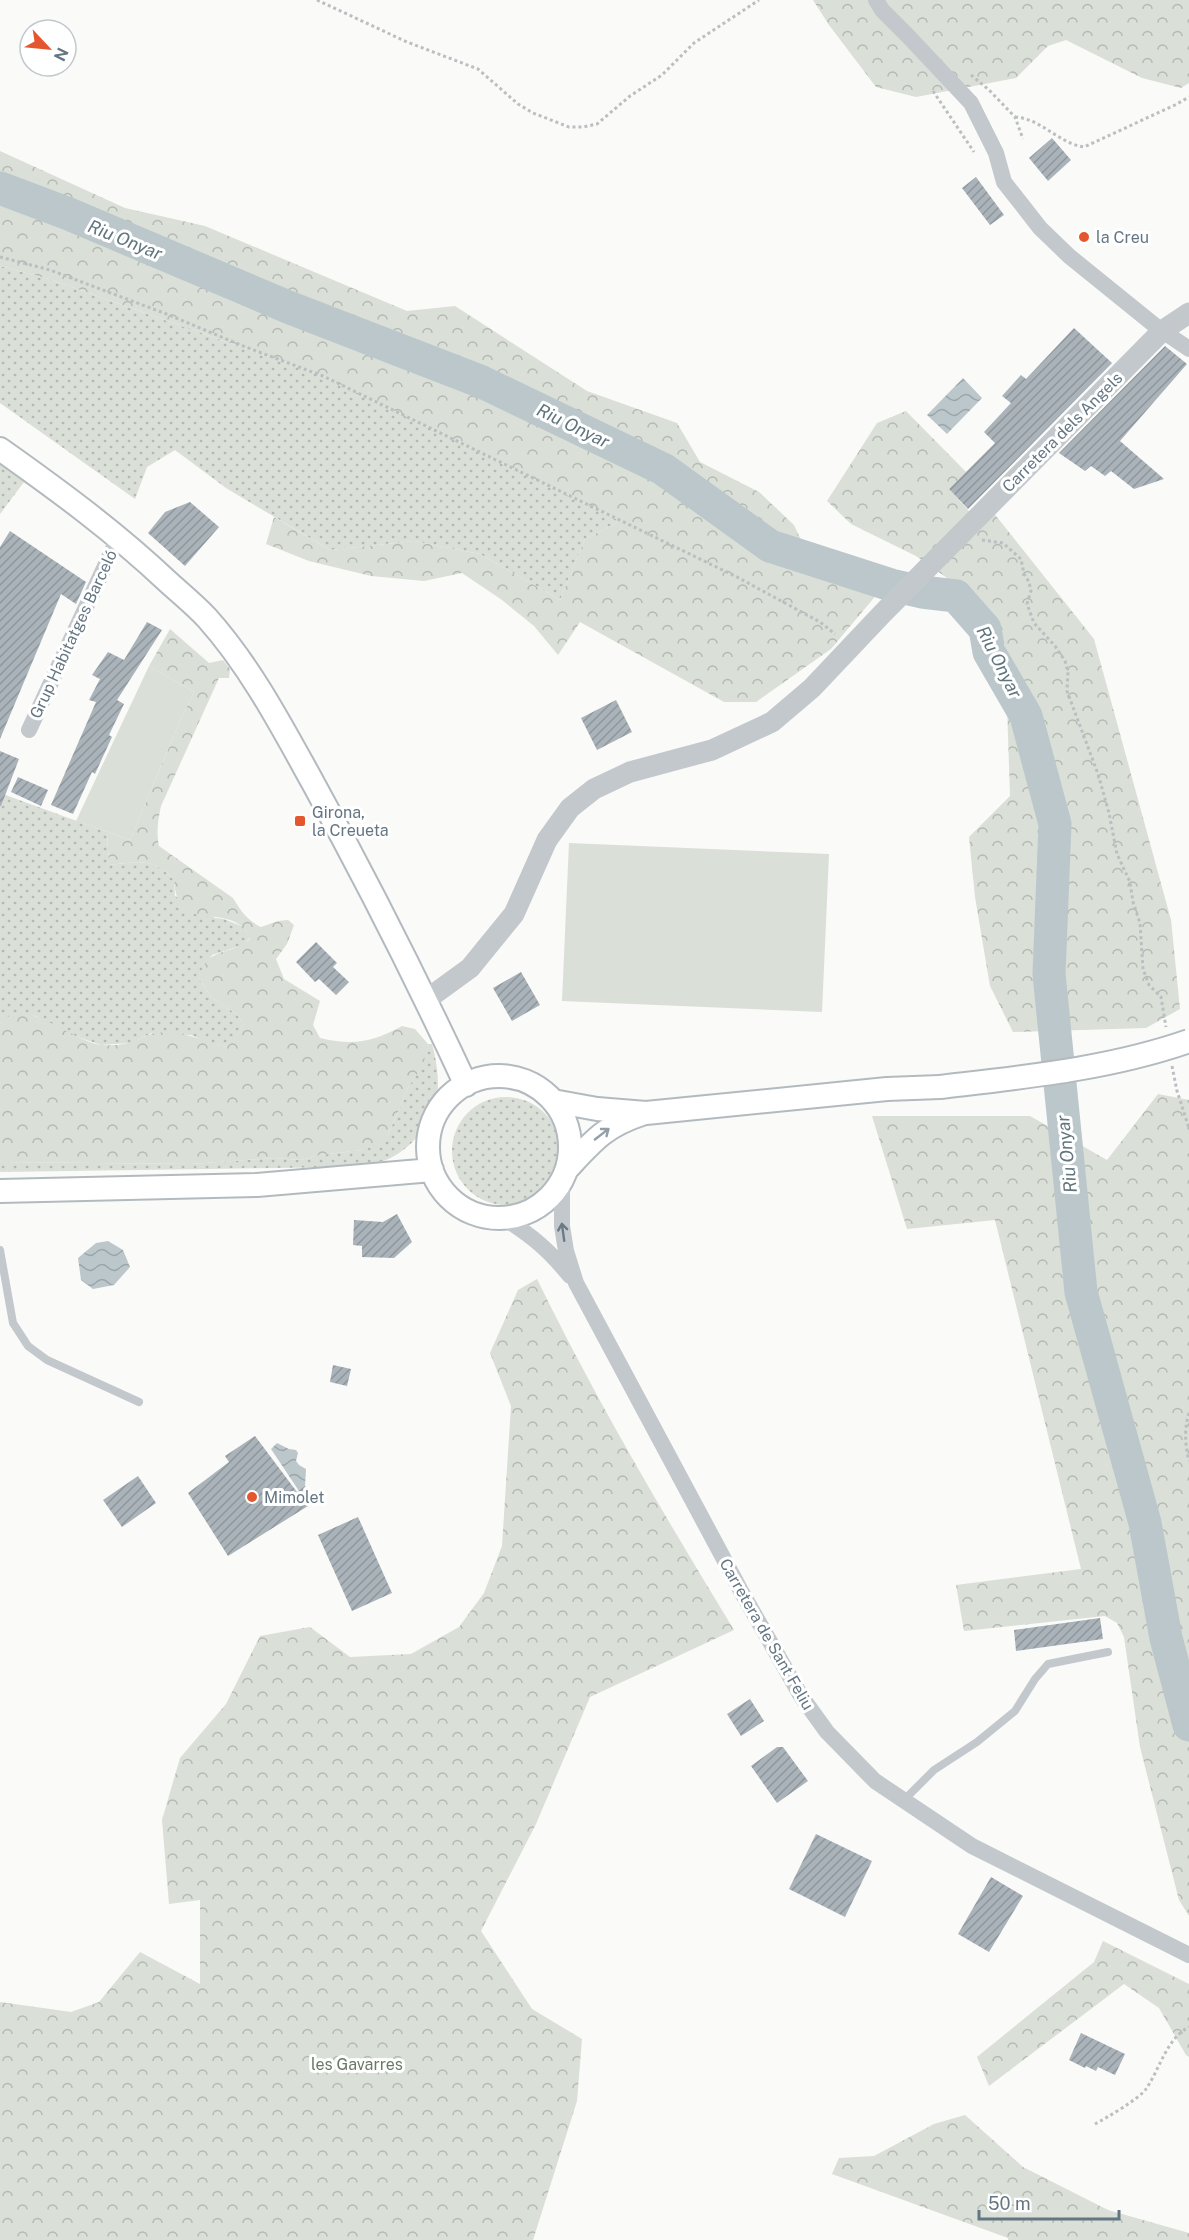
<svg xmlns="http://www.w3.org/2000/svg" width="1189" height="2240" font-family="'Public Sans',sans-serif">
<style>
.grass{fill:url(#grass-dots)}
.forest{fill:url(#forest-crowns)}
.pitch{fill:#dadfd7}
.water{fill:url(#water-waves)}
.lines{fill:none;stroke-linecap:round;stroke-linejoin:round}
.river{stroke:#bbc7cb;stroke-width:33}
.building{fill:url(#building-hatch)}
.secondary-casing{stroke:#b3babf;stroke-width:26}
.path{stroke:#bbbfc2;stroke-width:3;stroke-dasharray:3 3;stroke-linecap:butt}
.service{stroke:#c3c8cc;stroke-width:8}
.minor{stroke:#c3c8cc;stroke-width:16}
.tertiary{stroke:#c3c8cc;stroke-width:21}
.secondary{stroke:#fff;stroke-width:22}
.secondary-bridge-casing{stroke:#b3babf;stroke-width:26;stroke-linecap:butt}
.secondary-bridge{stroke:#fff;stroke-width:22}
.oneway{stroke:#939fa8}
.oneway2{stroke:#6a7a87}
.poi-dot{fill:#e4572e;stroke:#fff;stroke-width:2}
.labels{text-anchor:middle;stroke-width:6;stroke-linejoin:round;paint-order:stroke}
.poi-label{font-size:16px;fill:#657683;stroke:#fff;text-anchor:start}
.street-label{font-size:16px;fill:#657683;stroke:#fff}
.park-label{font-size:16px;fill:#687a64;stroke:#fff}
.water-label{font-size:18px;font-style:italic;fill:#60757c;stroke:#fff}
</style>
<defs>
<pattern id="grass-dots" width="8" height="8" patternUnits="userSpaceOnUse" patternTransform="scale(1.5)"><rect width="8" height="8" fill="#dadfd7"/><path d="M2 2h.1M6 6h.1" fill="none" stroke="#b4b9b4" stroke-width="1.8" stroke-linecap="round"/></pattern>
<pattern id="forest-crowns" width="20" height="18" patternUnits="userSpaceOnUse" patternTransform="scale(1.5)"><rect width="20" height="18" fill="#dadfd7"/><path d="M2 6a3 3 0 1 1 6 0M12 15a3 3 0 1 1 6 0" fill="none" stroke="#b4b9b4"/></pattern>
<pattern id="water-waves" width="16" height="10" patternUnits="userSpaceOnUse" patternTransform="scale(1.5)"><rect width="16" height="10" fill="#bbc7cb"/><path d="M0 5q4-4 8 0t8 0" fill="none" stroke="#9ca6aa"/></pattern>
<pattern id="building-hatch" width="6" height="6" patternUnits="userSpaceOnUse" patternTransform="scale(1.5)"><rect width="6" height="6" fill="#aab3b9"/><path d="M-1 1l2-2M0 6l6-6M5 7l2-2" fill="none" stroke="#8e969c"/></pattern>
</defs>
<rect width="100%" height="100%" fill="#fafaf8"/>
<!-- grass -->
<path class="grass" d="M0,266L49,279L323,376L620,521L585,539L560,600L480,554L414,541L330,550L226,488L175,450L147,467L135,499L0,403Z
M0,465L24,482L0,514Z
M0,793L107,832L109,865C139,862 151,857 174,879L175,896L215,918L224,919L244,927L250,938L243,945L212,955L199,979L212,998L238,1015L243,1025L234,1041L226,1047L206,1042L191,1035L152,1033L131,1043L101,1045L72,1035L36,1016L16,1013L0,1023Z
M428,1044H432C436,1058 438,1072 438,1086C438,1118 410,1154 380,1162C369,1165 358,1166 347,1167L0,1172V1162L191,1164L274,1158L301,1160L320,1155L363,1150L388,1135L408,1088L422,1064Z
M452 1151a54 54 0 1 1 108 0a54 54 0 1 1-108 0Z"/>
<!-- forest -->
<path class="forest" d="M813,0H1189V83L1181,88L1142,78L1066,40L1048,46L1016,78L916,97L876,87L829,25Z
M0,151L125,208L205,226L407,311L455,306L587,391L677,423L700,462L759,492L794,525L818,576L878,593L831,649L756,702H724L580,622L558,655L534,626L502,600L462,573L424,581L371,576L309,561L266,544L274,517L330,550L414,541L480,554L560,600L585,539L620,521L323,376L49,279L0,266Z
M906,411L966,472L949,489L976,519L989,507L1094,639L1171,920L1180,1009L1146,1028L1013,1032L990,986L975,897L969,837L1010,796L1005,645L972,596L916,556L851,524L827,501L877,423Z
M170,629L209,663L223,660L230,669L229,678H219L161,806C158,820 156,832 159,846L233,898C240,910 248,921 261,927L278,921L288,920L294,925L287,944L276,959L284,979L320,1001L313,1025L320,1038C353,1046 373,1042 402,1026L415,1029L428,1044L423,1064L408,1088L388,1135L378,1145L363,1150L320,1155L301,1160L274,1158L191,1164L0,1162V1023C4,1020 11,1014 16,1013C38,1009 76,1042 102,1045C111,1046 125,1045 134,1041C141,1039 148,1034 155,1033C181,1029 202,1041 226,1047L234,1040L243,1025L238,1015L212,998L199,979C206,945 230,957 250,939C248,935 246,929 243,927C215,905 177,933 174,879C151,857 138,862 109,865L107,832L130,840L179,723L194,692L149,666Z
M1158,1094L1189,1100V1916L1179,1900L1140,1747L1124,1637L1117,1623L1105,1616L964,1631L956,1585L1081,1569L995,1220L907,1229L872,1116H1030L1107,1160Z
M537,1279C596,1400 664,1515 734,1630L590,1697L536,1824L481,1931L532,2009L582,2039L577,2101L533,2240H0V2002L71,2012L99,2002L140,1952L200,1984V1900L169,1904L162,1820L180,1758L226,1704L260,1636L310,1627L350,1657L411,1654L459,1627L484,1593L502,1546L511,1406L490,1353L518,1290Z
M1103,1941L1189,1984V2057L1186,2055L1159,2008L1124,1984L989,2086L977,2057L1094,1962Z
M965,2115L1023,2167L1108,2210L1189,2233V2240H1008V2238L832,2174L839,2158L874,2156L934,2124Z"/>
<!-- pitch -->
<path class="pitch" d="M149,666L194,692L179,723L130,840L76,821Z
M569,843L829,854L822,1012L562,1001Z"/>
<!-- water -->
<path class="water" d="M963,378L982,398L947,434L927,415Z
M108,1241L123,1250L130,1267L114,1285L93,1289L81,1280L78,1258L96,1243Z
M277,1443L289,1449L296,1450L298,1453L296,1461L299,1465L306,1469L305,1486L299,1491L271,1449Z"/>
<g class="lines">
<!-- river -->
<path class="river" d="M0,188L69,214L288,307L482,382L663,469L770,546L891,585L922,592L956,596L985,629L989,652L1026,716L1055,824L1049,974L1081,1292L1145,1523L1166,1638L1189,1725"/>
</g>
<!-- building -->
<path class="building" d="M1052,138L1071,160L1048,181L1029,158Z
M976,177L1004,215L990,225L962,188Z
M1074,328L1112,363L968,509L949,489L995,443L984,432L1011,403L1002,396L1021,375L1026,379Z
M1165,346L1187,364L1120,441L1164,479L1134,489L1111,471L1105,476L1091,466L1085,471L1059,453Z
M190,502L219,527L185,566L148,533L165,512Z
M10,531L86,582L76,604L61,594L0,739V547Z
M147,622L162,630L117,700L124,704L109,735L112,737L95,774L92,772L73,814L51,805L96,702L89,700L100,679L92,675L108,652L124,660Z
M616,700L632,732L597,750L581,718Z
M0,751L19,759L1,806H0Z
M18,777L48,790L41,806L11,792Z
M316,942L337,963L333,967L349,982L336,995L319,979L315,982L296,962Z
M521,972L540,1005L512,1021L493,988Z
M397,1214L412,1242L394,1258L362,1257V1246L353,1245L354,1220L383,1222Z
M333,1365L351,1369L347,1386L330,1382Z
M255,1436L297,1492L305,1486L316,1501L228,1556L188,1493L229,1462L225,1456Z
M138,1476L156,1503L122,1527L103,1500Z
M358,1517L392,1593L352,1611L318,1535Z
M1100,1618L1103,1639L1016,1651L1014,1630Z
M750,1699L764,1721L741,1736L727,1714Z
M777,1747H783L808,1781L777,1803L751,1766Z
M816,1834L872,1861L845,1917L789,1889Z
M991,1877L1023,1896L989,1952L958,1934Z
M1081,2033L1125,2054L1115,2075L1098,2067L1096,2071L1086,2066L1085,2068L1069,2060Z"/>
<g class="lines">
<defs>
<path id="secondary" d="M0,449C58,490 115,532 167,581C180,593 195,605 207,618C250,666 281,725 312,781C367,881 418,982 466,1085
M428 1147a71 71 0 1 1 142 0a71 71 0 1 1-142 0Z
M553,1101L597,1109L646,1113L887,1089L940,1087
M567,1169C593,1141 605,1126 642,1114
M0,1191L257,1185L432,1170"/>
</defs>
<!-- secondary casing -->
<use href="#secondary" class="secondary-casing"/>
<!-- path -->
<path class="path" d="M317,0L407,42L478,69L518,104L533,113L569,127H583L597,124L630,96L662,75L694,43L759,0
M971,75L989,90L1015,117L1023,139
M933,91L974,152
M1015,117C1042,119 1058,143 1084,147L1175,105L1189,97
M0,257L50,270L169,315L243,346L323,376L737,577L820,622L835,634
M982,540L1003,543L1021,559L1024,574L1029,582L1031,591L1027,604L1034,623L1055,646L1065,661L1068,672L1067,691L1098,774L1109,813L1117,854L1130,882L1133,902L1140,923L1143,969L1149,985L1161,997L1166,1027
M1172,1066L1177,1091L1189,1128
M1189,1413C1184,1429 1185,1445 1189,1461
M1095,2124C1106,2118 1139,2099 1146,2089C1160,2069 1166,2039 1189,2027"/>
<!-- service -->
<path class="service" d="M0,1250L13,1323L28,1346L47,1360L139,1402
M903,1801L934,1770L977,1742L1015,1711L1035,1679L1048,1664L1108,1652"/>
<!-- minor -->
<path class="minor" d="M876,0L882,10L908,36L971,103L996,153L1004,182L1040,228L1069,256L1158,328L1189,349
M29,730L118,538
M562,1180V1226L566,1251L576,1283L741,1591L801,1696L827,1732L875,1781L972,1846L1189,1955
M504,1218C533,1237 548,1249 570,1276"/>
<!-- tertiary -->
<path class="tertiary" d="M426,1000L470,968L514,914L547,840L570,808L594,789L630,772L712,750L772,722L812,688L882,614L1162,331L1189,313"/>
<!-- secondary -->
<use href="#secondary" class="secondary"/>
<defs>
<path id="secondary-bridge" d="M940,1087C1024,1077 1109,1069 1189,1041"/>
</defs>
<!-- secondary-bridge casing -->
<use href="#secondary-bridge" class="secondary-bridge-casing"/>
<!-- secondary-bridge -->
<use href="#secondary-bridge" class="secondary-bridge"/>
</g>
<!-- one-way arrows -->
<defs><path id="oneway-shaft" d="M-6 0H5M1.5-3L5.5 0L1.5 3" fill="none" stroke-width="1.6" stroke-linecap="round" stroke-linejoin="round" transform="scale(1.5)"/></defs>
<use class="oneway" href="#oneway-shaft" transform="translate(602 1134) rotate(-38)"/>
<use class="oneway2" href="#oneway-shaft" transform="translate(563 1232) rotate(-98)"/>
<!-- markers -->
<g class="poi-dot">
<circle cx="1084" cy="237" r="6"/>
<rect x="294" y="815" width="12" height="12" rx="3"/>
<circle cx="252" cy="1497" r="6"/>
</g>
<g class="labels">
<!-- poi labels -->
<g class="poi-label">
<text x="1096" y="243">la Creu</text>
<text x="312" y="818">Girona,<tspan x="312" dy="18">la Creueta</tspan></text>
<text x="264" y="1503">Mimolet</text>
</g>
<!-- street labels -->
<g class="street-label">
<text transform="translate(1062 432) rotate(-45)" y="6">Carretera dels Angels</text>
<text transform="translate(73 634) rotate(-65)" y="6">Grup Habitatges Barceló</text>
<text transform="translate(767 1634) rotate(60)" y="6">Carretera de Sant Feliu</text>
</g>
<!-- park labels -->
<g class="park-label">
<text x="357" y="2070">les Gavarres</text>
</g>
<!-- water labels -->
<g class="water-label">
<text transform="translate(125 240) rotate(22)" y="6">Riu Onyar</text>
<text transform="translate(573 426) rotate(26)" y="6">Riu Onyar</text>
<text transform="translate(999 662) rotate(63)" y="6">Riu Onyar</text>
<text transform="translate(1067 1154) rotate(-96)" y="6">Riu Onyar</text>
</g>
</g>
<!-- north arrow -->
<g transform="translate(48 48) rotate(116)"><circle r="28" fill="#ffffff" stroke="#c1c8cd" stroke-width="1.5"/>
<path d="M0-4.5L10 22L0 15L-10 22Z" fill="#e4572e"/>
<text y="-9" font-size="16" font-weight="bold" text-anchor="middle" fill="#657683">N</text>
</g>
<!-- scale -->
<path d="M979 2210v9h140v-9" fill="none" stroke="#657683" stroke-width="3"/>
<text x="988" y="2210" font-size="18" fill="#657683" stroke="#ffffff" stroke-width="4.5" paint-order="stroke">50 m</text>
</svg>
